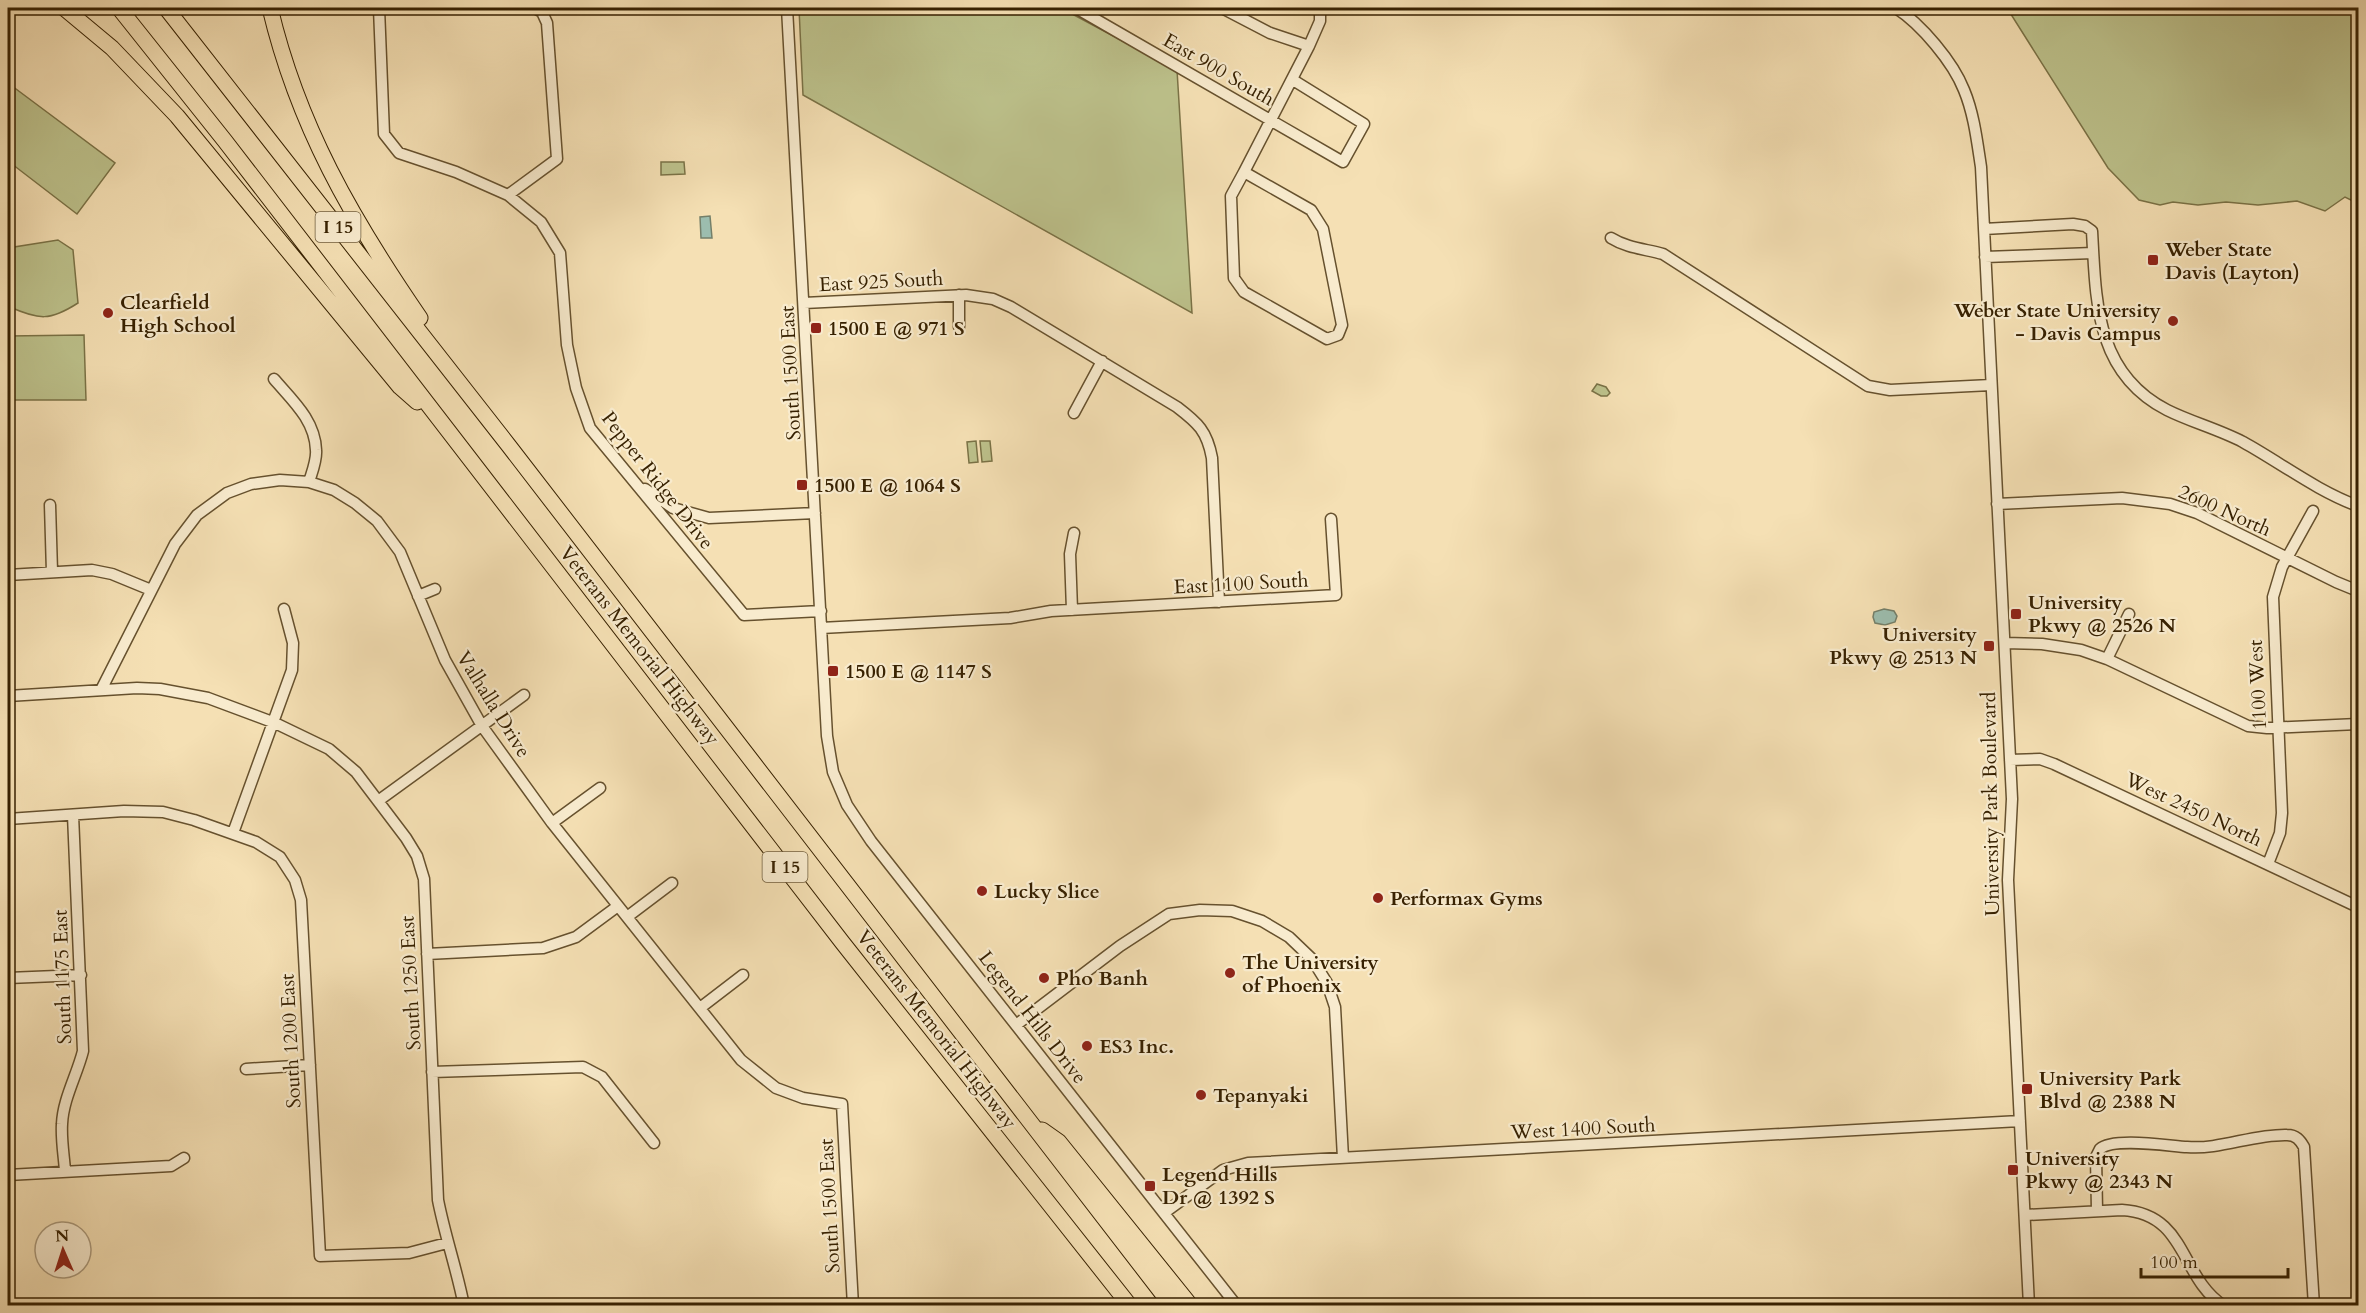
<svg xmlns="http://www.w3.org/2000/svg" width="2366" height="1313" font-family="Cardo,serif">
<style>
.green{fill:#bdc28c;stroke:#7a7246;stroke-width:1.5}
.water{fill:#9cbdae;stroke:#747f69;stroke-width:1.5}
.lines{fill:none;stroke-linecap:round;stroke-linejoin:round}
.minor-casing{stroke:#66512e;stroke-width:13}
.highway-casing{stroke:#372101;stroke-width:17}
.minor{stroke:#f8ebce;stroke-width:10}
.highway{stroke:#f5e0b4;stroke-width:15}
.poi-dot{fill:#8f2418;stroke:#f8ebce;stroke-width:2}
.labels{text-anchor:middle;stroke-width:4.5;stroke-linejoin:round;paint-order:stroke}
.shield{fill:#f8ebce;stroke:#715e3e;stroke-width:1.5}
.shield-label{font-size:18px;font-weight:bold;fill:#372101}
.street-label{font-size:20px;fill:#372101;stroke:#f8ebce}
.poi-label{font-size:20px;font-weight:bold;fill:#372101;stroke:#f8ebce;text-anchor:start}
</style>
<rect width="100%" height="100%" fill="#f5e0b4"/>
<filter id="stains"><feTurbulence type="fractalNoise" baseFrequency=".00333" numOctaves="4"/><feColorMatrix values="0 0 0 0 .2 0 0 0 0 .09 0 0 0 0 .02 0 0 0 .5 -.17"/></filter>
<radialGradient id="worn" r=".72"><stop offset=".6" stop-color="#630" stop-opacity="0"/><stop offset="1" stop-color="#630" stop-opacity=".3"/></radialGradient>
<!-- green -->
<path class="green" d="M799,8H1061L1177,70L1192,313L803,95Z
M2007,8H2358V198L2355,202L2345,197L2325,211L2297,201L2258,205L2226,202L2198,205L2173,202L2160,205L2139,200L2108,168Z
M8,83L115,163L77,214L8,161Z
M661,162H684L685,174L661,175Z
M58,240L73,250L78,303C50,321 39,320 10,307L8,302V248Z
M84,335L86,400H8V336Z
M1597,384L1606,387L1610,393L1607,396H1601L1592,391Z
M976,441L978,462L969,463L967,442Z
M980,441H990L992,461L982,462Z"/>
<!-- water -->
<path class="water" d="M710,216L712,238H701L700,217Z
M1884,609L1894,611L1897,616L1895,622L1885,625L1875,623L1873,617L1874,612Z"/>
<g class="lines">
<defs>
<path id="minor" d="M379,8L384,134L399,153L456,172L508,195L541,222L560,253L567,345L576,388L590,428L744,615L821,611
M787,8L827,736L833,772L847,805L871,841L1237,1306
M1076,8L1343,162L1364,124L1293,80
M1222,8L1270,33L1309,46
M1896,8C1921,24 1953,62 1964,90C1974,114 1977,141 1981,167L2012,799L2008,880L2029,1306
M1244,172L1311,210L1323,229L1342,325L1338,335L1327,339L1244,292L1234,278L1231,196Z
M1244,172L1309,46L1320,21V8
M508,195L557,159L547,23L542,12L535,8
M1984,229L2073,224L2085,226L2092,231C2096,301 2095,373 2167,410C2191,422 2218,429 2243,442C2281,463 2317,491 2358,506
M1611,238C1627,248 1645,249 1663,254L1868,386L1890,390L1991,385
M1985,257L2093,253
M959,295V327
M804,303L966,295L993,299L1011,307L1177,407C1198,423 1207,431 1212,458L1219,602
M274,379C292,400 315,420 316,450C317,460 312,472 309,482
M1074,413L1102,361
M645,489L673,508L709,518L815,513
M1997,504L2122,498L2170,504L2197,513L2336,582L2358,591
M50,505L52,572
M8,575L92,570L112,574L151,590
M418,596L435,589
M1072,610L1070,554L1074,533
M821,628L1010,618L1051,611L1336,595L1331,519
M2005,643L2042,644L2081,650L2107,659L2248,726L2267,728L2358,724
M2107,659L2129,614
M101,690L175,544L197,515L227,493L251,484L280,480L309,482L334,490L355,503L377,521L400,552L445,660L482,726L552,823L741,1060L776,1088L803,1098L842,1104L853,1306
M8,696L137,688L160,689L208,698L275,723L329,749L356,772L406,838L417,856L424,879L438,1200C445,1236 457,1270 464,1306
M2010,760L2040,759L2054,764L2358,907
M378,801L524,695
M8,819L124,811L163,812L194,820L256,842L280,857L295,880L301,900L320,1256L409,1253L447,1243
M552,823L600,788
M233,833L292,670L293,643L284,609
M2268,864L2280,833L2282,813L2273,597L2282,567L2313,511
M627,917L672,883
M427,954L543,948L576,937L618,906
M8,978L81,975
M700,1008L743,975
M1016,1025L1120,946L1169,914L1200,910L1232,911L1262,921L1289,937L1312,959L1327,983L1335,1007L1343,1158
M246,1069L310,1065
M432,1072L583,1067L602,1077L654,1143
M65,1171C64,1156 61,1140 62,1124C63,1099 77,1075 83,1051L73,815
M8,1175L171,1166L184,1158
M2097,1211L2096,1157C2097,1155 2099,1151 2100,1149C2113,1137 2169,1146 2187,1147C2220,1150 2253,1134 2287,1135C2296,1135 2300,1140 2304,1147L2314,1306
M1164,1213L1223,1170L1248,1163L2020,1121
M2025,1215L2122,1210C2188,1214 2179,1277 2224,1306"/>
<path id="highway" d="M64,8L112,48L177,116L400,387L417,402
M119,8L225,141L842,942L1130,1306
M166,8L509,446L1172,1306
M270,8C298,126 352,219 420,318
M1042,1130L1059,1142L1191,1306"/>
</defs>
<!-- minor casing -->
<use href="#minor" class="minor-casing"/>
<!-- highway casing -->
<use href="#highway" class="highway-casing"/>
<!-- minor -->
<use href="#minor" class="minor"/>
<!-- highway -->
<use href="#highway" class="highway"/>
</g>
<!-- markers -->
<g class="poi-dot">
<rect x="2147" y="254" width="12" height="12" rx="3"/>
<circle cx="108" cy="313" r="6"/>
<circle cx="2173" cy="321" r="6"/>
<rect x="810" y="322" width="12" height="12" rx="3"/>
<rect x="796" y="479" width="12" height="12" rx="3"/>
<rect x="2010" y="608" width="12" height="12" rx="3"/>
<rect x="1983" y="640" width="12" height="12" rx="3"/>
<rect x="827" y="665" width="12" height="12" rx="3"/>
<circle cx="982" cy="891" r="6"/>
<circle cx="1378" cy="898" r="6"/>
<circle cx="1230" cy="973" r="6"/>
<circle cx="1044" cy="978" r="6"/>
<circle cx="1087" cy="1046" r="6"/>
<rect x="2021" y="1083" width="12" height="12" rx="3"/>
<circle cx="1201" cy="1095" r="6"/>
<rect x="2007" y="1164" width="12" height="12" rx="3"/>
<rect x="1144" y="1180" width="12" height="12" rx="3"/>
</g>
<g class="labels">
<!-- shield labels -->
<g class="shield">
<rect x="315.5" y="212" width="45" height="30" rx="4.5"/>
<rect x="762.5" y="852" width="45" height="30" rx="4.5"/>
</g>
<g class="shield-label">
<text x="338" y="233">I 15</text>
<text x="785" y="873">I 15</text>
</g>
<!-- street labels -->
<g class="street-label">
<text transform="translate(1219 69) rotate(30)" y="7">East 900 South</text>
<text transform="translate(881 281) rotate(-3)" y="7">East 925 South</text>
<text transform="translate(790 373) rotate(-93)" y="7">South 1500 East</text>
<text transform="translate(658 480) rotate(52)" y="7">Pepper Ridge Drive</text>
<text transform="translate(2225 510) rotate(24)" y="7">2600 North</text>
<text transform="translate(1241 583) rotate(-3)" y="7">East 1100 South</text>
<text transform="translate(640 645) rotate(52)" y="7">Veterans Memorial Highway</text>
<text transform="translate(2257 685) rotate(-93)" y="7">1100 West</text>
<text transform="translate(494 704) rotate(58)" y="7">Valhalla Drive</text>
<text transform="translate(1990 804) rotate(-91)" y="7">University Park Boulevard</text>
<text transform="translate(2194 809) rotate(25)" y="7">West 2450 North</text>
<text transform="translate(62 977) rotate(-92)" y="7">South 1175 East</text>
<text transform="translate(410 983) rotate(-93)" y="7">South 1250 East</text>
<text transform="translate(1033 1017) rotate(52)" y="7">Legend Hills Drive</text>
<text transform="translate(937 1029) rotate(52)" y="7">Veterans Memorial Highway</text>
<text transform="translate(290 1041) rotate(-93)" y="7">South 1200 East</text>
<text transform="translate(1583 1128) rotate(-3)" y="7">West 1400 South</text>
<text transform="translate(829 1206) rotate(-93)" y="7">South 1500 East</text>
</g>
<!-- poi labels -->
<g class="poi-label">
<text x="2165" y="256">Weber State<tspan x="2165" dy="23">Davis (Layton)</tspan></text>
<text x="120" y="309">Clearfield<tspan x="120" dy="23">High School</tspan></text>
<text x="2161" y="317" text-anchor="end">Weber State University<tspan x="2161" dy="23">- Davis Campus</tspan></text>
<text x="828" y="335">1500 E @ 971 S</text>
<text x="814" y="492">1500 E @ 1064 S</text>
<text x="2028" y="609">University<tspan x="2028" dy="23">Pkwy @ 2526 N</tspan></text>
<text x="1977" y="641" text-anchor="end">University<tspan x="1977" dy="23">Pkwy @ 2513 N</tspan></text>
<text x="845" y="678">1500 E @ 1147 S</text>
<text x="994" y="898">Lucky Slice</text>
<text x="1390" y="905">Performax Gyms</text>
<text x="1242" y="969">The University<tspan x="1242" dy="23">of Phoenix</tspan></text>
<text x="1056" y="985">Pho Banh</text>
<text x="1099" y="1053">ES3 Inc.</text>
<text x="2039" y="1085">University Park<tspan x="2039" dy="23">Blvd @ 2388 N</tspan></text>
<text x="1213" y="1102">Tepanyaki</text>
<text x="2025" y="1165">University<tspan x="2025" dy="23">Pkwy @ 2343 N</tspan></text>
<text x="1162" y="1181">Legend Hills<tspan x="1162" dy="23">Dr @ 1392 S</tspan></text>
</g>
</g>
<!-- margin -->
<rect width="2366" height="1313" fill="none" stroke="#f5e0b4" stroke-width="30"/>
<rect x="9" y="9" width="2348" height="1295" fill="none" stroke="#372101" stroke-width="3"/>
<rect x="15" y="15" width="2336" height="1283" fill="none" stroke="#372101" stroke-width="1.5"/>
<!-- north arrow -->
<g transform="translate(63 1250) rotate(357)"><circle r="28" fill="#f8ebce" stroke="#ab9a7c" stroke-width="1.5"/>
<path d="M0-4.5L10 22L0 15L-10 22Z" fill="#8f2418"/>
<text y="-9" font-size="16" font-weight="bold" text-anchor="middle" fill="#372101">N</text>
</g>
<!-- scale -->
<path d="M2141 1268v9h147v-9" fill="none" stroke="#372101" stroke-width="3"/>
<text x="2150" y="1268" font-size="18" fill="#372101" stroke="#f8ebce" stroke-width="4.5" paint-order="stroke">100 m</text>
<rect width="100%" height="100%" filter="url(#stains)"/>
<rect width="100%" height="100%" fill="url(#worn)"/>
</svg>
